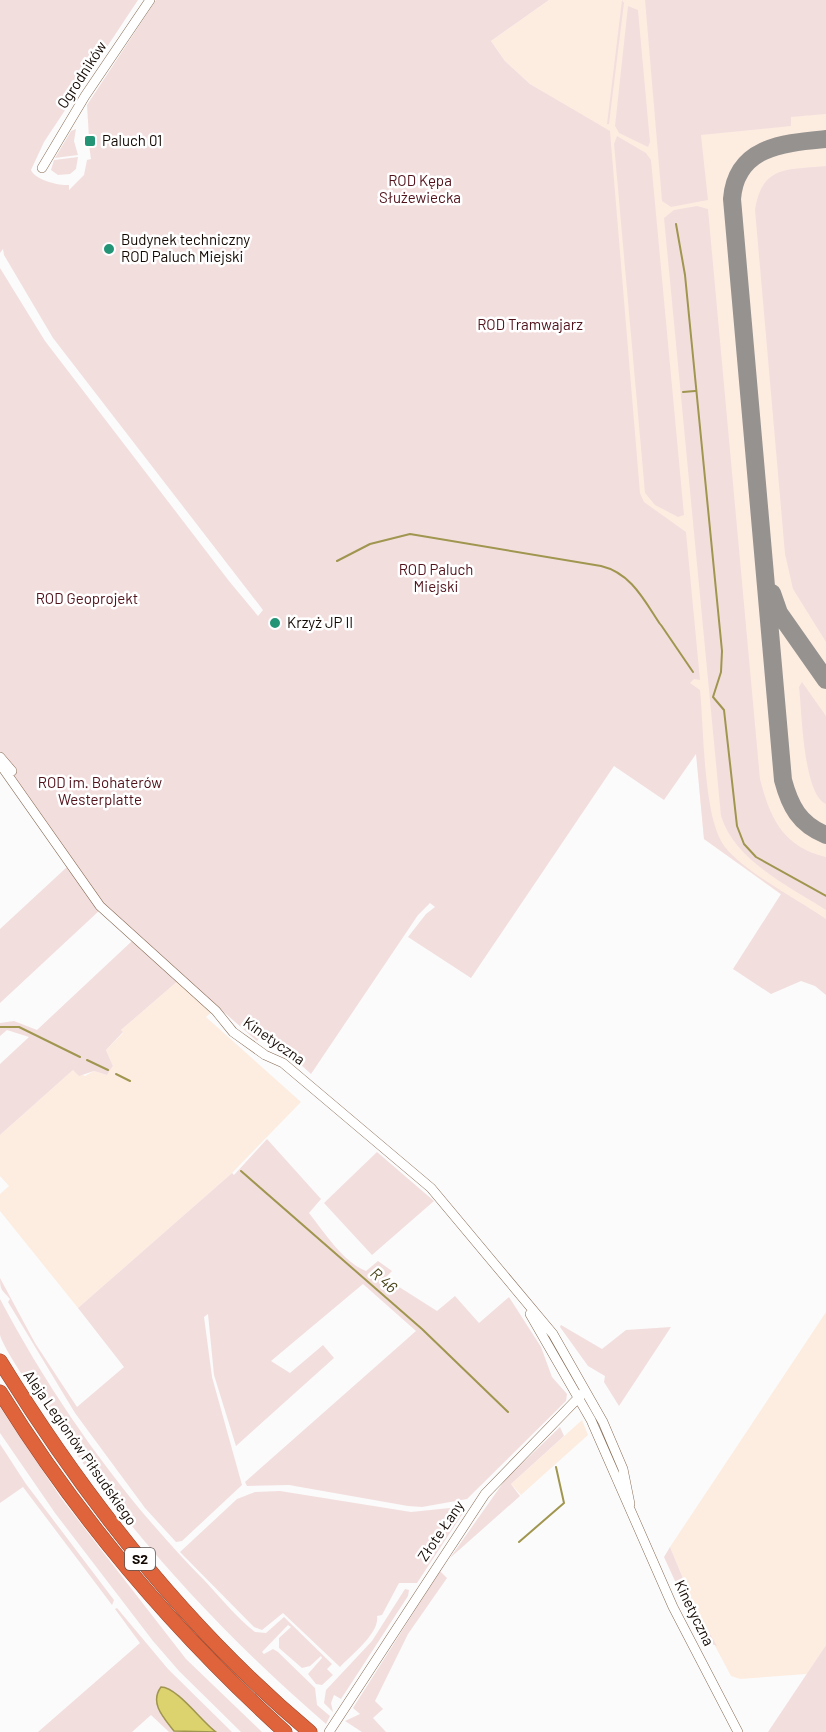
<svg xmlns="http://www.w3.org/2000/svg" width="826" height="1732" font-family="Barlow,sans-serif">
<style>
.built{fill:#fdede1}
.green{fill:#f3dede}
.water{fill:#dcd36f;stroke:#a0964f;stroke-width:1.5}
.lines{fill:none;stroke-linecap:round;stroke-linejoin:round}
.stream{stroke:#a0964f;stroke-width:2}
.taxiway{stroke:#96928f;stroke-width:18}
.minor-casing{stroke:#876b54;stroke-width:10}
.highway-casing{stroke:#984428;stroke-width:15}
.minor{stroke:#fff;stroke-width:9}
.highway{stroke:#df643c;stroke-width:14}
.poi-dot{fill:#249476;stroke:#fff;stroke-width:2}
.labels{text-anchor:middle;stroke-width:5;stroke-linejoin:round;paint-order:stroke}
.shield{fill:#fff;stroke:#5a534f;stroke-width:1.5}
.shield-label{font-size:14px;font-weight:bold;fill:#130903}
.street-label{font-size:15px;fill:#130903;stroke:#fff}
.poi-label{font-size:15px;fill:#130903;stroke:#fff;text-anchor:start}
.park-label{font-size:15px;fill:#50121b;stroke:#fff}
.water-label{font-size:16px;font-style:italic;fill:#48451b;stroke:#fff}
</style>
<rect width="100%" height="100%" fill="#fbfbfb"/>
<!-- built -->
<path class="built" d="M549,0H826V927L704,839L690,683L638,502L607,131L530,84L505,61L491,41Z
M179,980L213,1011L206,1017L301,1102L232,1173L78,1308L0,1211V1194L9,1186L0,1176V1135L73,1070L85,1076L94,1071L107,1075L113,1066L106,1050L123,1033L121,1030Z
M826,1312V1645L807,1674L740,1679L731,1676L697,1612L670,1547Z
M582,1420L588,1435L521,1495L511,1484Z"/>
<!-- green -->
<path class="green" d="M0,0H138L44,142L31,170C34,179 58,186 69,185V190L84,175L87,160L91,159L89,145H92V138H89L87,105L156,0H549L491,41L505,61L530,84L610,131L640,493L644,502L686,532L700,680L694,679L690,683L700,690C704,727 703,819 725,847C746,873 797,899 826,919V995L815,986L801,981L771,994L733,969L781,894L704,839L696,754L664,800L614,766L471,978L408,937L426,914L435,907L430,903L418,915L311,1074L264,1031L257,1041L118,920L101,900L0,759V268L45,341L229,581L258,616L263,610L53,338L4,255L3,249L0,253Z
M622,0L624,3L609,124H607Z
M645,0H826V114L791,117V126L701,135L708,200L671,207L662,201Z
M628,6L638,10L650,142L648,147L619,133L615,126Z
M76,129L74,141L78,155L55,158L71,131Z
M617,136L646,153L651,160L684,515L678,517L655,505L645,493L614,144Z
M78,157L76,169L70,174L58,175L51,170L54,160Z
M826,166V642L793,589L785,554L755,210C762,165 787,170 826,166Z
M697,206L708,209L760,779C770,818 783,847 826,857V910C789,886 735,861 721,816L664,218L674,210Z
M802,682L826,716V804C803,794 802,712 799,687Z
M67,867L100,910L0,1003V929Z
M132,941L179,980L121,1030L123,1032L106,1050L113,1066L107,1075L94,1071L79,1076L73,1070L0,1135V1064L29,1037L7,1030L0,1036V1023L14,1021L37,1030Z
M267,1139L321,1199L309,1213C324,1232 343,1262 366,1271L378,1261L392,1271L385,1278L437,1311L455,1296L479,1323L509,1297L541,1347L552,1377L567,1394L566,1401L467,1499L422,1507L408,1506L289,1485L247,1486L245,1482L416,1331L363,1284L271,1361L290,1373L323,1345L334,1358L236,1446L214,1375L208,1314L204,1317L212,1377L242,1485L182,1541L176,1542L145,1508L75,1413L8,1302L10,1299C3,1290 0,1292 0,1278L35,1343L77,1407L124,1367L78,1308L232,1173L234,1175Z
M377,1152L434,1201L372,1255L324,1203Z
M0,1299C54,1401 123,1498 204,1580C220,1597 236,1617 255,1632L266,1633L284,1617L332,1664L327,1669L333,1675L322,1685L316,1684L308,1674L322,1658L321,1656L310,1666L302,1668L279,1648V1638L291,1627L288,1625L262,1652L264,1654L273,1649L278,1652L315,1688L317,1705L330,1716L326,1724C218,1631 124,1527 45,1409C35,1394 4,1350 0,1335C0,1325 0,1310 0,1299Z
M561,1325L602,1349L626,1330L671,1327L619,1406L604,1382L605,1376L588,1366L560,1327Z
M0,1407L61,1498L186,1659L262,1732H241L179,1671L153,1641L55,1513L0,1433Z
M560,1427L564,1436L511,1484L520,1496L450,1558L505,1480Z
M0,1444L26,1484L114,1600L112,1605L23,1487L0,1503Z
M280,1491L411,1512L450,1508L465,1510L417,1583H399L382,1615L377,1616C380,1633 351,1655 340,1667L283,1613L262,1630L254,1627L180,1552L237,1499L255,1492Z
M670,1547L697,1612L717,1646L702,1640L664,1557Z
M440,1571L447,1578L408,1634L375,1701L383,1709L373,1718L386,1732H362L345,1721L360,1714L353,1708Z
M405,1589L409,1590L408,1596L341,1699L334,1695L331,1703L333,1712L324,1703L326,1690L372,1641Z
M117,1608L168,1669L232,1732H169L151,1715L132,1732H38L140,1643L115,1609Z
M826,1645V1732H768Z"/>
<!-- water -->
<path class="water" d="M161,1687C177,1687 202,1722 216,1732L174,1731C164,1718 149,1703 161,1687Z"/>
<g class="lines">
<!-- stream -->
<path class="stream" d="M676,224L685,275L722,651L721,672L713,697L724,710L737,826L744,844L756,857L826,896
M683,392L695,391
M337,561L370,544L410,534L601,566C631,573 644,600 660,624
M661,625L693,672
M0,1027H19L80,1057
M87,1060L108,1070
M116,1074L130,1081
M241,1171L422,1329L508,1412
M519,1542L564,1503L556,1467"/>
<!-- taxiway -->
<path class="taxiway" d="M826,139C784,143 736,146 732,199L783,780C790,806 799,824 826,835
M772,593L779,613L826,680"/>
<defs>
<path id="minor" d="M42,168L85,96L150,0
M0,757L12,771
M0,764L100,906L216,1011L233,1032L265,1055L283,1063L431,1188L553,1334L603,1422L623,1469L630,1504
M530,1314L591,1420L673,1607L738,1732
M329,1732L485,1494L583,1393"/>
<path id="highway" d="M0,1361C85,1499 186,1628 310,1732
M0,1392C78,1518 175,1632 285,1732"/>
</defs>
<!-- minor casing -->
<use href="#minor" class="minor-casing"/>
<!-- highway casing -->
<use href="#highway" class="highway-casing"/>
<!-- minor -->
<use href="#minor" class="minor"/>
<!-- highway -->
<use href="#highway" class="highway"/>
</g>
<!-- markers -->
<g class="poi-dot">
<rect x="84" y="135" width="12" height="12" rx="3"/>
<circle cx="109" cy="249" r="6"/>
<circle cx="275" cy="623" r="6"/>
</g>
<g class="labels">
<!-- shield labels -->
<rect class="shield" x="125" y="1548" width="30" height="22" rx="4.5"/>
<g class="shield-label">
<text x="140" y="1564">S2</text>
</g>
<!-- street labels -->
<g class="street-label">
<text transform="translate(82 75) rotate(-57)" y="5">Ogrodników</text>
<text transform="translate(274 1041) rotate(35)" y="5">Kinetyczna</text>
<text transform="translate(80 1448) rotate(55)" y="5">Aleja Legionów Piłsudskiego</text>
<text transform="translate(441 1531) rotate(-56)" y="5">Złote Łany</text>
<text transform="translate(694 1613) rotate(64)" y="5">Kinetyczna</text>
</g>
<!-- poi labels -->
<g class="poi-label">
<text x="102" y="146">Paluch 01</text>
<text x="121" y="245">Budynek techniczny<tspan x="121" dy="17">ROD Paluch Miejski</tspan></text>
<text x="287" y="628">Krzyż JP II</text>
</g>
<!-- park labels -->
<g class="park-label">
<text x="420" y="186">ROD Kępa<tspan x="420" dy="17">Służewiecka</tspan></text>
<text x="530" y="330">ROD Tramwajarz</text>
<text x="436" y="575">ROD Paluch<tspan x="436" dy="17">Miejski</tspan></text>
<text x="87" y="604">ROD Geoprojekt</text>
<text x="100" y="788">ROD im. Bohaterów<tspan x="100" dy="17">Westerplatte</tspan></text>
</g>
<!-- water labels -->
<g class="water-label">
<text transform="translate(384 1280) rotate(41)" y="6">R 46</text>
</g>
</g>
</svg>
